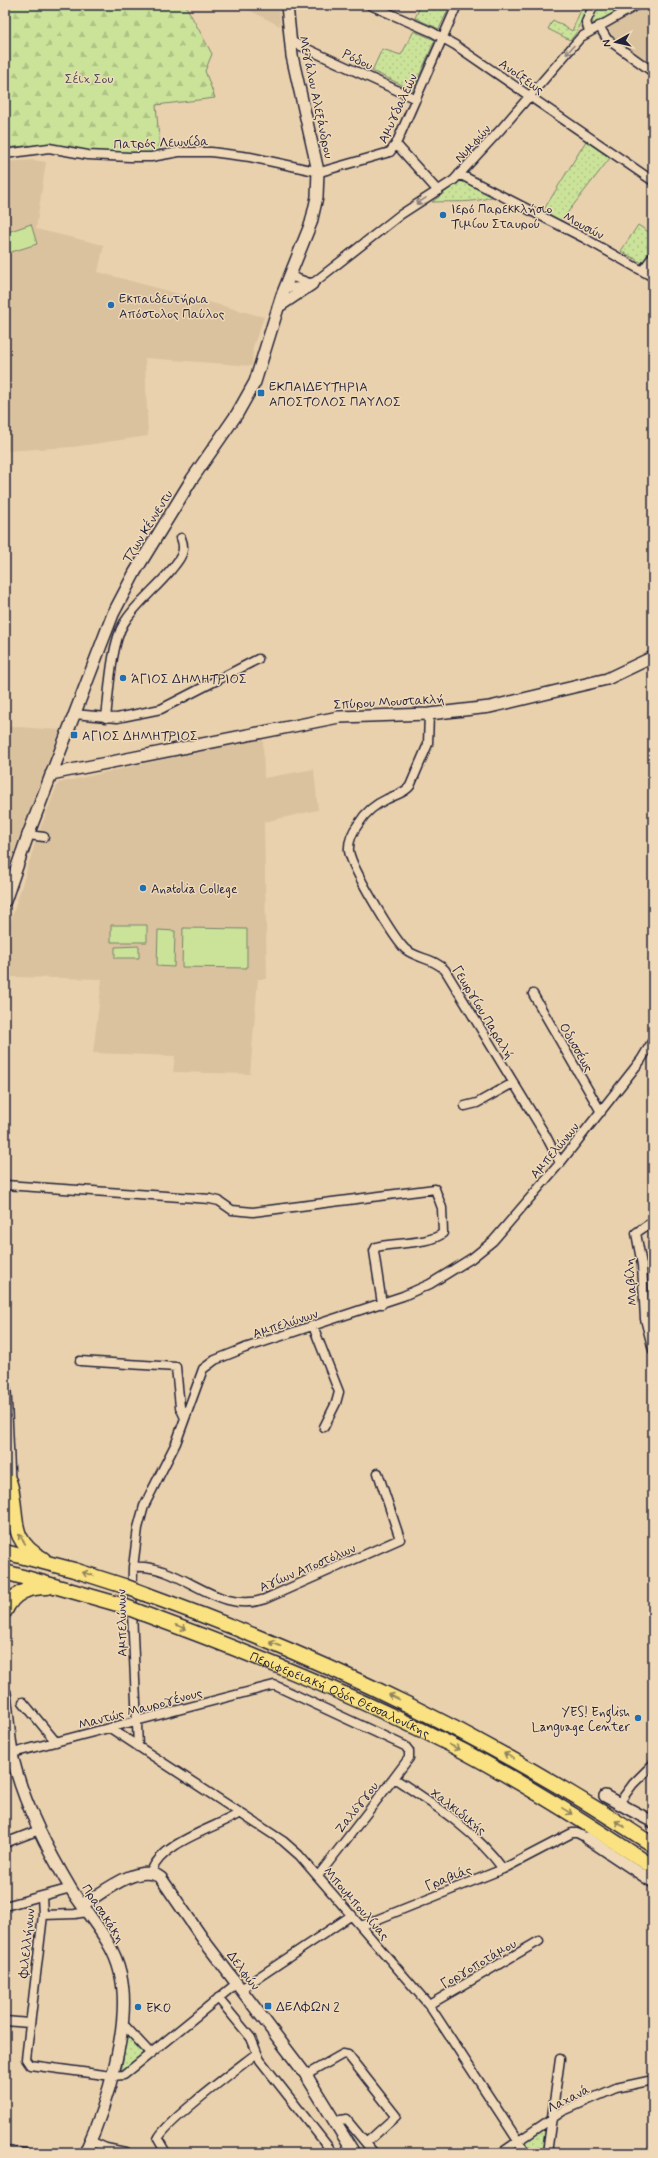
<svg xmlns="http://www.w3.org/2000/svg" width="658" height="2158" font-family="Mynerve,sans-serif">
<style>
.built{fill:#dbc29f}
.grass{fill:url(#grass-dots);stroke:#76826a}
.forest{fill:url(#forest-firs);stroke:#76826a}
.pitch{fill:#cbe399;stroke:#76826a}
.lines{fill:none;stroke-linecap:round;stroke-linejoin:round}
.street-casing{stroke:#22223b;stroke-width:11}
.secondary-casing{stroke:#22223b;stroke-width:14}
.highway-casing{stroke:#22223b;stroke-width:17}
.street{stroke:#efd9b8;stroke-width:8}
.secondary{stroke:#efd9b8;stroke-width:11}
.highway{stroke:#fae181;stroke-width:14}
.highway-bridge-casing{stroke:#22223b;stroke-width:17;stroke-linecap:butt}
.highway-bridge{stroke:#fae181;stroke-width:14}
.oneway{stroke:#887e7a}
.oneway2{stroke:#8e825e}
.poi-dot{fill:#1f6fb2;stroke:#efd9b8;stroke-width:1.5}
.labels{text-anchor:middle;stroke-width:3;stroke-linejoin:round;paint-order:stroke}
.street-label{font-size:13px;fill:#22223b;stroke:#efd9b8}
.park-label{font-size:13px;fill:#44494e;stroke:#efd9b8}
.poi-label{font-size:13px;fill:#22223b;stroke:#efd9b8;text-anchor:start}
</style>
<defs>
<pattern id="grass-dots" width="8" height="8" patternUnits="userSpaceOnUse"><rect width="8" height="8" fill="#cbe399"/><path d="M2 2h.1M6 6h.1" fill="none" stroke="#aec285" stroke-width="1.8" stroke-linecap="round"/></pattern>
<pattern id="forest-firs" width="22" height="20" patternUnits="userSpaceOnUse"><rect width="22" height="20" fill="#cbe399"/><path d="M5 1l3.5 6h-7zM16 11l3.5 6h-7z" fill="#aec285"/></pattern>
</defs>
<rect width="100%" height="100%" fill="#ead1ad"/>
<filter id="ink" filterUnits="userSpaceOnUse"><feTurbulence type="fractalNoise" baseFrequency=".025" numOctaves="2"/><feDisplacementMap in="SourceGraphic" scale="8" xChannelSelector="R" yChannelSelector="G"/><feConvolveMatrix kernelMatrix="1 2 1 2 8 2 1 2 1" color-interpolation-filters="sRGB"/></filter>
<g filter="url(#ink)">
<!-- built -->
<path class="built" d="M239,5H279L280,26Z
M647,5H653V66L615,41L607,26Z
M32,160L46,162L36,229L104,245L98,272L264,317L253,347L252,366L145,358L148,436L73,447L5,451V162Z
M5,726L60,730L5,876Z
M263,737L264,778L314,769L318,810L264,822L267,979H258L250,1074L173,1072L175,1056L93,1053L102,979L9,977L5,972V939L37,837L58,783Z"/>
<!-- grass -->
<path class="grass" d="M421,5L450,6L439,29L415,18Z
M583,5H588L576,33L570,40L548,29L553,20L572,31Z
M599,5H629L595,24L591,21Z
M414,31L435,40L413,90L372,71L382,49L401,55Z
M586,141L610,158L561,221L543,211Z
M462,179L495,196C472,204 455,201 432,202Z
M638,225L653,235V249L644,264L621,251Z
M127,2033L145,2053L121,2073Z
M543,2129L545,2132L542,2153H531L524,2142Z"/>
<!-- forest -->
<path class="forest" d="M5,5H187V8L212,54L205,71L215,98L156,105L160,150C122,161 81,147 42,145C30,145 17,147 5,148Z"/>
<!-- pitch -->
<path class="pitch" d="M31,224L37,244L5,254V233Z
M111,925H147V942H111Z
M183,928L247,929V968L182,967Z
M158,930L175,931L174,967L157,966Z
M139,946V958H115V947Z"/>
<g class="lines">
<defs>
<path id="street" d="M370,5L432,32L455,45L653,181
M599,26L607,39L653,72
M589,31L586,22L594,5
M290,41L416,99
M396,144L438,191
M5,154L49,148L88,155L130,157H151L179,152H211L250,157L320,172L390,152L396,144L457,5
M459,174L584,238L653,277
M643,270L653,256
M290,276L312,284
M285,288L300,287L312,284L400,215L454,180L501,129L581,37L637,5
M74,714L117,718L161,709L258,659
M429,714L428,744L410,786C405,793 395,795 387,799C376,804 365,813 359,823C353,831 348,840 349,851C351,867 393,937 405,949C417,959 434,958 445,970L546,1136L560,1163
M106,718C109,693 111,644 124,623C137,602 156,589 171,570C179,560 187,552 181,538
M28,835L44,837
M533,994L601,1112
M465,1106L477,1103L513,1083
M5,1185L210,1199L219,1201L232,1210L253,1212L435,1189L442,1208L443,1233C431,1244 393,1243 376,1247L374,1251L382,1304
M653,1221L636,1233L642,1265L645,1319L653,1350
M313,1326L339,1392L336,1403L324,1427
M80,1361L176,1367L180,1407L185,1418
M133,1567C182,1563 216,1616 265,1599L400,1539L378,1473
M23,1702L56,1742
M110,1728L283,1841L299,1855L429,2005L526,2153
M138,1747L132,1612L133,1567L138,1528L144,1506L176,1443L203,1369L215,1360L245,1348L403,1296L430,1284L472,1258L493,1241L560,1163L641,1060L653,1040
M5,1755L274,1685L405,1746L409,1751V1758L394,1778L318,1876
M394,1778C433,1804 475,1830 503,1869
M619,1803L633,1784L653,1764
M5,1843L39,1830
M151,1872C162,1842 213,1829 240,1813
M42,1896L43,1915L26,2059L30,2065L112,2076L124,2075L237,1983
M5,1906L71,1888
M43,1915L75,1914L86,1912
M361,1926L503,1869L572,1833H577L587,1838
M241,1989L352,1915
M218,1998L251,2038L260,2060L333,2153
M429,2005L539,1941
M5,2021L29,2023
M121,2026L126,2027L151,2054
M306,2075L343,2054L348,2055L396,2116L366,2143
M335,2121L346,2119L374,2153
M90,2141L106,2148L125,2152
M5,2151L26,2153
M166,2153L158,2139C166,2121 238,2068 257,2053
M501,2153L563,2111L616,2088L653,2080
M547,2153L560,2059"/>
<path id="secondary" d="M278,307L312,284
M51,774L339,717L429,714L490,707L607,679L653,657
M5,901L28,835L113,614L135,572L192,479L237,414L255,382L282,295L311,223L317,197L318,171L292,56L287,5
M5,1391L9,1481
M5,1693C8,1715 9,1738 13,1759C24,1805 47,1849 71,1889C87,1915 113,1941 120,1972C133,2022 106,2107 85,2153
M605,1796L653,1822
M587,1838L653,1882
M82,1905C101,1894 139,1861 161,1878L205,1942L306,2075L354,2153"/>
<g id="highway">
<path d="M9,1481C20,1511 5,1539 43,1559"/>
<path d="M5,1552L74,1570L124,1586"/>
<path d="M5,1572L121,1605"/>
<path d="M148,1595C329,1660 492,1739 653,1845"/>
<path d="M5,1611C13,1592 29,1587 48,1587"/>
<path id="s1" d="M144,1614C253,1654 362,1698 465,1752C530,1787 592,1826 653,1867"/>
</g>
</defs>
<!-- street casing -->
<use href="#street" class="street-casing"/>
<!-- secondary casing -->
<use href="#secondary" class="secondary-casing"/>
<!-- highway casing -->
<use href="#highway" class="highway-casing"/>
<!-- street -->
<use href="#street" class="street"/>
<!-- secondary -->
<use href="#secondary" class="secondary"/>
<!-- highway -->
<use href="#highway" class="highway"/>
<defs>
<path id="highway-bridge" d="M124,1586L148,1595
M121,1605L144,1614"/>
</defs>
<!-- highway-bridge casing -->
<use href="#highway-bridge" class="highway-bridge-casing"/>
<!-- highway-bridge -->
<use href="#highway-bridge" class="highway-bridge"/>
</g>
<!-- one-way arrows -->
<defs><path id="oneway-shaft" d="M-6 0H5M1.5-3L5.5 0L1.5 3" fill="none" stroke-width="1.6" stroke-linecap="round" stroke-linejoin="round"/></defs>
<g class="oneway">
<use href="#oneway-shaft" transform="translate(570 50) rotate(130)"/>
<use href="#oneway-shaft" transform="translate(421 201) rotate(148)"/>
</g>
<g class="oneway2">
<use href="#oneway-shaft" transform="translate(22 1539) rotate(-124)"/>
<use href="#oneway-shaft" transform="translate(88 1574) rotate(-163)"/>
<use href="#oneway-shaft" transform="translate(181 1627) rotate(21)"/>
<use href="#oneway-shaft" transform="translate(275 1644) rotate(-158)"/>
<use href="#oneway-shaft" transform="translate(394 1697) rotate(-154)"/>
<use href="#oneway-shaft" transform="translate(454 1747) rotate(27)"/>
<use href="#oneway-shaft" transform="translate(509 1756) rotate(-151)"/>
<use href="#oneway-shaft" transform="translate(567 1811) rotate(32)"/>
<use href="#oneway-shaft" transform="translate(620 1824) rotate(-147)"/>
</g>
</g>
<!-- markers -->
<g class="poi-dot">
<circle cx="443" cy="215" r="4"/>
<circle cx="111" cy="305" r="4"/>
<rect x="257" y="389" width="8" height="8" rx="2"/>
<circle cx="123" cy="678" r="4"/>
<rect x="70" y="731" width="8" height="8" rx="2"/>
<circle cx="143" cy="888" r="4"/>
<circle cx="638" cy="1718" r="4"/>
<rect x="264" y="2002" width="8" height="8" rx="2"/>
<circle cx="138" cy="2007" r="4"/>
</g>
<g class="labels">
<!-- street labels -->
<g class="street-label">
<text transform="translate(358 59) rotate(25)" y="5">Ρόδου</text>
<text transform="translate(522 76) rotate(35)" y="5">Ανοίξεως</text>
<text transform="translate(317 97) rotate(78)" y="5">Μεγάλου Αλεξάνδρου</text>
<text transform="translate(397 108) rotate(-65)" y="5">Αμυγδαλεών</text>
<text transform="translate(161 142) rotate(-2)" y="5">Πατρός Λεωνίδα</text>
<text transform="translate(472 143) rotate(-47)" y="5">Νυμφών</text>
<text transform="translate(584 225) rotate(28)" y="5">Μουσών</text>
<text transform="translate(147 526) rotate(-58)" y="5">Τζων Κέννεντυ</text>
<text transform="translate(389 701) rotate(-3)" y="5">Σπύρου Μουστακλή</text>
<text transform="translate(484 1012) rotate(59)" y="5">Γεωργίου Παραλή</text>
<text transform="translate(577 1047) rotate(60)" y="5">Οδυσσέως</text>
<text transform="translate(554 1150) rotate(-50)" y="5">Αμπελώνων</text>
<text transform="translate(630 1282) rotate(-95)" y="5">Μαβίλη</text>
<text transform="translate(285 1323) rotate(-18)" y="5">Αμπελώνων</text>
<text transform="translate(307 1567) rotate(-23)" y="5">Αγίων Αποστόλων</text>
<text transform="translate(121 1623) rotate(-91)" y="5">Αμπελώνων</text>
<text dy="5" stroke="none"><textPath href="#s1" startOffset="212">Περιφερειακή Οδός Θεσσαλονίκης</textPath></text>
<text transform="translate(140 1708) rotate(-15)" y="5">Μαντώς Μαυρογένους</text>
<text transform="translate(356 1807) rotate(-52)" y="5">Ζαλόγγου</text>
<text transform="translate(459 1811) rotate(38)" y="5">Χαλκιδικής</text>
<text transform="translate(448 1877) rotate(-21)" y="5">Γραβιάς</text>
<text transform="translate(357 1903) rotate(49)" y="5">Μπουμπουλίνας</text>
<text transform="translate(104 1913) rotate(57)" y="5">Πρασακάκη</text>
<text transform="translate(26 1943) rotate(-84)" y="5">Φιλελλήνων</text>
<text transform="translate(478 1963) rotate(-30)" y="5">Γοργοποτάμου</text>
<text transform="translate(244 1970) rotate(53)" y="5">Δελφών</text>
<text transform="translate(568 2098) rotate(-27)" y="5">Λαχανά</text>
</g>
<!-- park labels -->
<g class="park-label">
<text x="89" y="83">Σέιχ Σου</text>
</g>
<!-- poi labels -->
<g class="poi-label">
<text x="451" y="213">Ιερό Παρεκκλήσιο<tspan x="451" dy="15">Τιμίου Σταυρού</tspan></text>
<text x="119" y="303">Εκπαιδευτήρια<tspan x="119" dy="15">Απόστολος Παύλος</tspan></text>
<text x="269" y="391">ΕΚΠΑΙΔΕΥΤΗΡΙΑ<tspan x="269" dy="15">ΑΠΟΣΤΟΛΟΣ ΠΑΥΛΟΣ</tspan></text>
<text x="131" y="683">ΆΓΙΟΣ ΔΗΜΗΤΡΙΟΣ</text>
<text x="82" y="740">ΑΓΙΟΣ ΔΗΜΗΤΡΙΟΣ</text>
<text x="151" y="893">Anatolia College</text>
<text x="630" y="1716" text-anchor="end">YES! English<tspan x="630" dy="15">Language Center</tspan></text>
<text x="276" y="2011">ΔΕΛΦΩΝ 2</text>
<text x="146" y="2012">EKO</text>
</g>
</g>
<!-- margin -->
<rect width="658" height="2158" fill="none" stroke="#efd9b8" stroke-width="20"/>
<rect x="10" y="10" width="638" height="2138" fill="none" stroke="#22223b" stroke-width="1.5" filter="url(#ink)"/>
<!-- north arrow -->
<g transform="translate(616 42) rotate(262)" stroke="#efd9b8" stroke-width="3" paint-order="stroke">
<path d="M0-3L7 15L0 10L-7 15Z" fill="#22223b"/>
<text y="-6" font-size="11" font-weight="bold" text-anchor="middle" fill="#22223b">N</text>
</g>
</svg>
